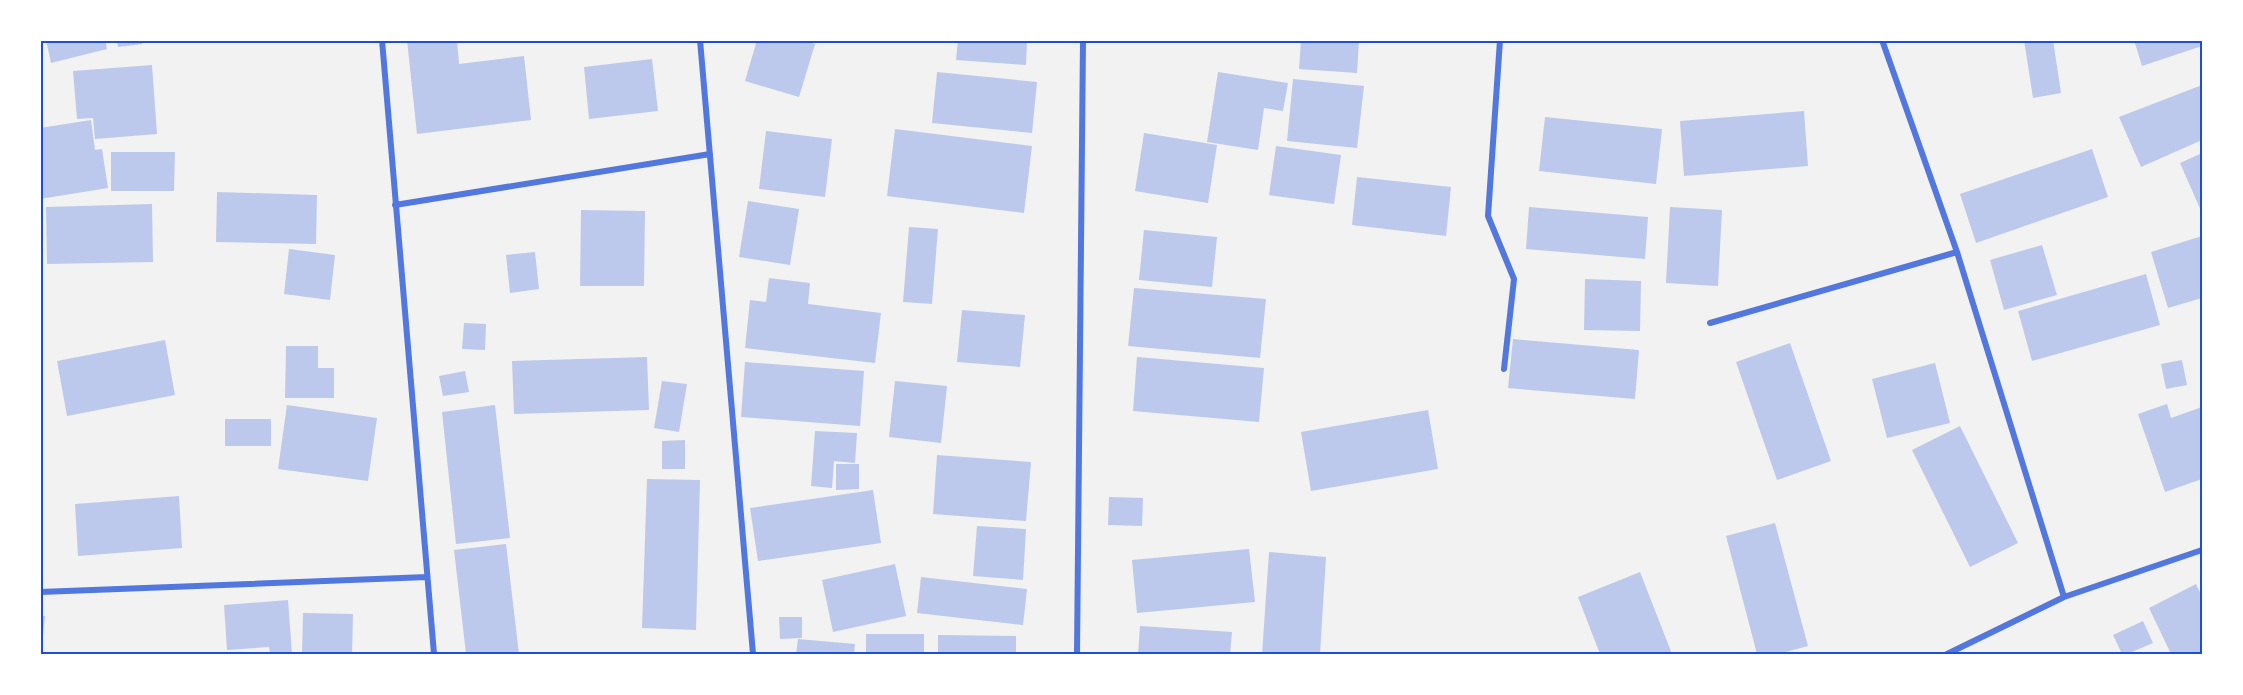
<svg xmlns="http://www.w3.org/2000/svg" width="2243" height="695" font-family="'Zilla Slab',serif">
<style>
.building{fill:#bdc9ec}
.lines{fill:none;stroke-linecap:round;stroke-linejoin:round}
.minor{stroke:#5277de;stroke-width:6}
.neatline{fill:none;stroke:#1d4ed8;stroke-width:2}
</style>
<rect width="100%" height="100%" fill="#f2f2f2"/>
<!-- building -->
<path class="building" d="M46,40H105L107,49L51,63Z
M117,40H141L142,44L118,47Z
M407,40H457L459,64L524,56L531,120L417,134Z
M757,40H803L815,44L799,97L745,81Z
M958,40H1027L1026,65L956,60Z
M1301,40H1359L1357,73L1299,69Z
M2024,40H2053L2061,93L2033,98Z
M2134,40H2202V46L2142,66Z
M652,59L658,111L589,119L584,67Z
M152,65L157,134L95,139L93,118L77,119L73,71Z
M937,72L1037,82L1032,133L932,123Z
M1218,72L1288,83L1283,111L1264,108L1258,150L1207,142Z
M1293,79L1364,86L1357,148L1287,141Z
M2202,85V140L2141,167L2119,117Z
M1804,111L1808,166L1684,176L1680,121Z
M1545,117L1662,129L1656,184L1539,171Z
M91,120L95,150L102,149L108,188L40,199V128Z
M895,129L1032,146L1024,213L887,196Z
M766,131L832,139L825,197L759,189Z
M1144,133L1217,145L1208,203L1135,191Z
M1276,146L1341,155L1334,204L1269,195Z
M2092,149L2108,197L1976,243L1960,194Z
M111,152H175L174,191H111Z
M2202,153V213L2180,163Z
M1357,177L1451,187L1446,236L1352,225Z
M217,192L317,195L316,244L216,242Z
M748,201L799,209L790,265L739,257Z
M152,204L153,262L47,264L46,207Z
M1529,207L1648,217L1645,259L1526,249Z
M1670,207L1722,210L1718,286L1666,283Z
M581,210L645,211L644,286H580Z
M909,227L938,229L932,304L903,302Z
M1144,230L1217,237L1212,287L1139,280Z
M2202,236V298L2168,308L2151,252Z
M2042,245L2057,295L2004,310L1990,260Z
M289,249L335,255L330,300L284,294Z
M535,252L539,289L510,293L506,255Z
M2146,274L2160,325L2032,361L2018,311Z
M769,278L810,283L808,304L881,313L875,363L745,348L750,300L766,302Z
M1585,279L1641,281L1640,331L1584,330Z
M1134,288L1266,299L1260,358L1128,346Z
M962,310L1025,315L1020,367L957,362Z
M464,323L486,324L485,350L462,349Z
M1513,339L1639,350L1635,399L1508,388Z
M165,340L175,395L67,416L57,361Z
M1790,343L1831,461L1777,480L1736,362Z
M286,346H318V368H334V398H285Z
M647,357L649,410L514,414L512,361Z
M1137,357L1264,368L1259,422L1133,411Z
M2182,360L2187,385L2166,389L2161,364Z
M745,362L864,371L860,426L741,417Z
M1935,363L1950,423L1887,438L1872,379Z
M465,371L469,392L443,396L439,376Z
M662,381L687,384L679,432L654,428Z
M895,381L947,386L941,443L889,437Z
M2167,404L2171,418L2202,407V479L2165,492L2138,414Z
M287,405L377,418L368,481L278,469Z
M495,405L510,538L456,544L442,412Z
M1428,410L1438,469L1311,491L1301,432Z
M225,419H271V446H225Z
M1960,426L2018,543L1970,567L1912,450Z
M815,431L857,433L855,463L834,461L832,488L811,486Z
M685,440V469H662V441Z
M937,455L1031,462L1026,521L933,514Z
M836,464H859V489L836,490Z
M647,479L700,480L696,630L642,628Z
M873,490L881,543L758,561L750,508Z
M179,496L182,548L78,556L75,504Z
M1109,497L1143,498L1142,526L1108,525Z
M1775,523L1808,646L1778,654H1757L1726,536Z
M977,526L1026,529L1023,580L973,576Z
M506,544L519,654H466L454,550Z
M1249,549L1255,602L1137,613L1132,560Z
M1269,552L1326,557L1320,654H1262Z
M895,564L906,616L833,632L822,580Z
M1640,572L1672,654H1600L1578,597Z
M921,577L1027,589L1023,625L917,613Z
M2196,584L2202,597V654H2171L2149,608Z
M288,600L292,654H270L269,647L227,650L224,605Z
M303,613L353,614L352,654H302Z
M40,616H45L42,646H40Z
M779,617H802V638L780,639Z
M2143,621L2153,643L2127,654H2122L2113,635Z
M1140,626L1232,632L1230,654H1138Z
M866,634H924V654H866Z
M938,635L1016,636V654H938Z
M798,639L855,644L854,654H796Z
M661,652L691,653V654H661Z"/>
<g class="lines">
<!-- minor -->
<path class="minor" d="M382,40L434,654
M700,40L753,654
M1500,40L1488,216L1514,279L1504,369
M1882,40L1957,252L2064,597
M395,205L710,154
M1710,323L1957,252
M40,592L427,577
M1077,654L1083,40
M1947,654L2064,597L2202,550"/>
</g>
<!-- border -->
<rect width="2243" height="695" fill="none" stroke="#ffffff" stroke-width="84"/>
<rect x="42" y="42" width="2159" height="611" class="neatline"/>
</svg>
